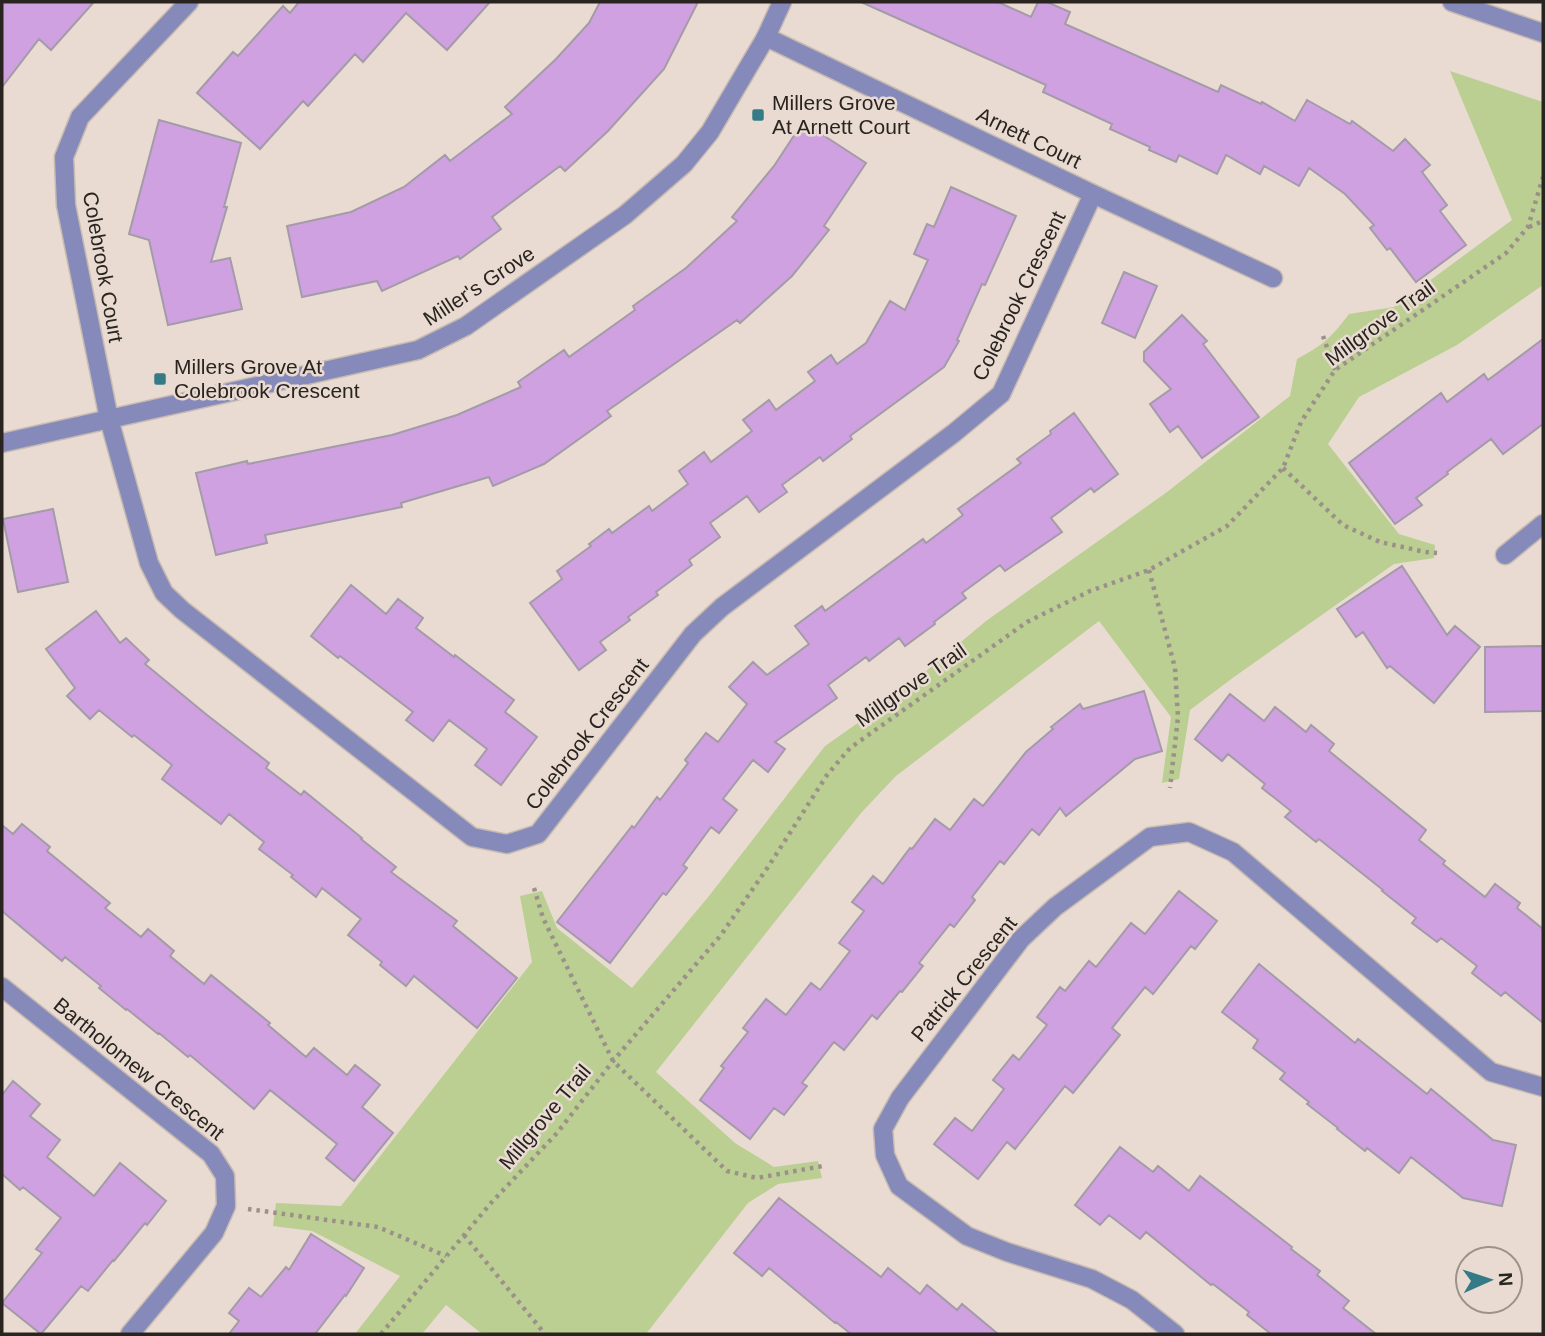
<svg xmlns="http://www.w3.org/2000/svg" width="1545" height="1336" font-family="Helvetica,sans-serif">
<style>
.green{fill:#bbcf93}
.building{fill:#cfa1e1;stroke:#a49ba8;stroke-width:2}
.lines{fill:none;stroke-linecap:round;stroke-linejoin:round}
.minor-casing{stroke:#c6bab1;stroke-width:21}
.tertiary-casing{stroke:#c6bab1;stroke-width:21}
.path{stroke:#9b9189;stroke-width:4.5;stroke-dasharray:3.5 5;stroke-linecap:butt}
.minor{stroke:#868abb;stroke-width:18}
.tertiary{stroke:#868abb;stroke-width:18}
.poi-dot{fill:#357b87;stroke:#e9dbd1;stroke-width:2.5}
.labels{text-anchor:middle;stroke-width:5;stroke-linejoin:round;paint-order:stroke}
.poi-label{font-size:21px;fill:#292420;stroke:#e9dbd1;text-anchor:start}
.street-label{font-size:21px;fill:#292420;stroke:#e9dbd1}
</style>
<rect width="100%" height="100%" fill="#e9dbd1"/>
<!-- green -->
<path class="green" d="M1450,71L1543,102V285L1457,345L1359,397L1328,444L1399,534L1435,545L1434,558L1394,564L1234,677L1190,710L1179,779L1162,783L1171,717L1099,621L896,776L861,813L656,1072L735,1143L774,1167L818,1161L822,1178L778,1184L748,1203L646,1334H482L446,1305L422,1334H355L400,1276L312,1231L273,1226L276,1203L341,1206L532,962L520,896L542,891L557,928L632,988L709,896L825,746L896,696L986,621L1167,492L1290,396L1297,359C1323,345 1331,338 1349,314L1394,307L1512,220Z"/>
<!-- building -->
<path class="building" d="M2,2H94L51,50L39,39L2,87Z
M299,2H490L447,50L406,13L363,62L355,54L308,106L303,101L260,149L197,93L233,52L238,56L283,6L290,13Z
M600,2H698L664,69L608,131L565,171L560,166L492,217L501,229L460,259L458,256L382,291L377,281L302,297L287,226L351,212L404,187L445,155L450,161L512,114L505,107L556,59L589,23Z
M861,2H998L1031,17L1038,2H1047L1070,12L1065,24L1218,92L1221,85L1261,104L1262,102L1295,121L1307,100L1350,124L1352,121L1393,151L1405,139L1430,165L1422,172L1447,205L1440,211L1466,245L1416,282L1390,248L1387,250L1370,228L1374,225L1345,194L1309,168L1299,186L1264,166L1260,174L1226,155L1217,174L1179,155L1176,162L1149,150L1150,147L1110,129L1112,124L1043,92L1046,85Z
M159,120L241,143L224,207H227L211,262L230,258L242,309L168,325L149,240L129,234Z
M803,122L866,163L824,226L829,230L792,276L740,323L737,320L607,411L611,416L544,464L493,486L489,477L401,503L402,507L265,535L267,543L216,555L196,473L247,461L248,464L392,435L457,415L521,387L518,382L564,350L569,357L635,310L633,306L686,268L737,221L732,217L774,166Z
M951,187L1016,216L985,285L982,284L957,340L959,341L944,367L850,436L852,439L823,461L820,457L782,485L787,492L759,512L747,496L710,523L720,537L689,560L692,565L656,592L658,595L628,617L630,620L600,642L606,650L579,670L530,603L562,579L557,571L591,546L589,544L609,529L612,533L649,506L652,511L688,484L679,471L704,452L711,462L752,431L743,420L769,400L776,410L815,381L808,372L831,355L837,364L866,343L890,301L905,310L928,260L914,254L927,224L934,227Z
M1124,272L1157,286L1135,338L1102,323Z
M1182,315L1207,341L1203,344L1259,417L1202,458L1178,426L1170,432L1150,404L1171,389L1144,361V352Z
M1543,339V424L1503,454L1491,439L1447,472L1448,474L1416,498L1422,505L1395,524L1349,463L1441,393L1447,402L1484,374L1488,380Z
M1074,413L1118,474L1094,492L1091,488L1051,518L1062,532L1005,571L1000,565L962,593L966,598L934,622L935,624L905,646L899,638L869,661L866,657L828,685L837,698L775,742L785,749L768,772L753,760L723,799L737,810L719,833L711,827L683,865L687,868L666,895L663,893L610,963L557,922L632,826L634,828L657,797L660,800L688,763L685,760L706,733L718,742L747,704L729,687L753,662L767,675L809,644L795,626L822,606L825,611L923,539L926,543L963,515L958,509L1021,463L1017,459L1051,434L1050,431Z
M53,509L68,582L18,592L3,519Z
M1402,566L1447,635L1455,626L1480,647L1434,703L1390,666L1387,668L1363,632L1356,637L1337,609Z
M351,585L386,614L398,599L423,618L416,628L454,657L455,655L514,700L505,712L537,737L501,785L475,765L487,749L449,720L433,741L406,720L413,712L340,656L338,658L311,636Z
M96,611L120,643L126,638L149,660L145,664L207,715L269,763L266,768L301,795L304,791L362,838L361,839L396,867L391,872L457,921L453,926L517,978L477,1028L414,976L406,986L380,965L382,962L348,935L361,919L322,888L316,897L291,877L293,875L259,849L264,842L229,814L221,824L162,779L172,765L134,735L132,737L99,710L90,719L67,696L75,688L46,649Z
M1543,646V711L1485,712V647Z
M1144,691L1162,751L1135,759L1066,816L1060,808L1039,835L1032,829L1004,864L1000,861L972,897L975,900L954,927L950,924L919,963L923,966L902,992L900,991L877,1019L872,1015L844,1050L834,1042L802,1083L807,1086L784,1115L774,1108L750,1139L700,1100L724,1068L721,1066L748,1032L743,1028L766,999L786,1015L811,983L820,990L850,951L839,943L864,911L852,902L873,876L883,884L910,848L912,849L935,819L950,830L974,799L983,806L1026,752L1053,729L1051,727L1080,704L1083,709Z
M1230,694L1264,721L1275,707L1306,732L1311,725L1334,744L1329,751L1426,830L1419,840L1445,861L1443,864L1485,897L1495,884L1520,903L1517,908L1543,929V1023L1505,992L1501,996L1472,973L1477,966L1441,938L1437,942L1412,923L1416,918L1382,891L1383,890L1319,839L1316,842L1285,817L1291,811L1262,788L1265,784L1228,754L1222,761L1195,739Z
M22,824L50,847L47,851L110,903L105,908L141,937L148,929L174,951L170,956L204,984L211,975L270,1023L268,1025L306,1057L314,1048L347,1075L355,1065L380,1085L362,1107L393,1133L354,1181L326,1158L337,1144L270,1090L254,1109L190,1055L188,1057L159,1033L158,1034L127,1009L126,1010L99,988L101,986L65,957L62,961L2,911V825L13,834Z
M1179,891L1217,921L1195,949L1191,946L1153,994L1145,987L1112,1028L1120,1035L1073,1093L1065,1086L1015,1149L1007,1142L978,1179L934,1144L955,1118L972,1131L1004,1089L993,1080L1013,1055L1019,1060L1047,1025L1037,1017L1060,987L1065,991L1089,961L1096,967L1131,923L1145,934Z
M1259,964L1355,1043L1358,1039L1427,1094L1431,1089L1493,1140L1516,1145L1502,1206L1463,1198L1411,1157L1399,1173L1367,1148L1365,1151L1337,1129L1338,1128L1307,1104L1309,1102L1280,1079L1285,1073L1253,1048L1258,1040L1222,1012Z
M13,1081L40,1104L30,1116L60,1140L47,1157L94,1196L120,1163L166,1201L147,1225L145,1223L114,1261L113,1260L88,1291L81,1286L41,1334L2,1303L42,1253L36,1249L61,1218L23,1187L20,1190L2,1174V1095Z
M1120,1147L1153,1172L1158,1166L1189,1191L1200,1176L1292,1247L1291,1249L1320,1271L1317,1275L1349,1301L1343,1308L1376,1334H1271L1247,1315L1249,1312L1213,1284L1211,1285L1146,1232L1140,1239L1109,1215L1100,1225L1075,1205Z
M779,1198L881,1277L888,1268L920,1294L927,1285L957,1310L962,1304L998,1334H851L836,1322L835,1323L769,1268L762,1276L734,1253Z
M311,1234L364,1268L346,1296L345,1295L315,1334H229L239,1321L229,1313L249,1288L261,1297L286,1267L289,1270Z"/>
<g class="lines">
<defs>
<path id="minor" d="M189,2L80,117L64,157L66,205L109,419L149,563L164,593L182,610L472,837L507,844L538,834L693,634L722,607L954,433L1001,394L1093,194
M766,37L1093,194L1273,278
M1505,555L1543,524
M2,987L211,1154L225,1176L226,1206L214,1233L130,1334
M1175,1334L1132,1300L1092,1279L1007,1252L967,1236L899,1186L885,1155L883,1129L900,1098L1021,939L1055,907L1150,837L1189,832L1233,852L1491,1072L1543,1087"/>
<path id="tertiary" d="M1452,2L1543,33
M2,443L418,350L466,326L625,215L684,164L710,132L766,37L782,2"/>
</defs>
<!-- minor casing -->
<use href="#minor" class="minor-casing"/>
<!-- tertiary casing -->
<use href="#tertiary" class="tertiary-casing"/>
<!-- path -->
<path class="path" d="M1529,227L1543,221
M1323,336L1335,370
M1283,468L1343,525L1380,542L1425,552L1437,553
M1149,570L1175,668L1178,717L1170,788
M534,888L543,918L613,1061L727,1171L757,1178L823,1166
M248,1209L378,1227L446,1256
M464,1235L545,1334
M381,1334L491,1203L557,1133L613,1061L721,935L770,864L827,775L850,748L1027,622L1090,591L1149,570L1227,526L1283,468L1301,422L1335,370L1506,253L1528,227L1543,177"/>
<!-- minor -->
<use href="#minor" class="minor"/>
<!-- tertiary -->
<use href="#tertiary" class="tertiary"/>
</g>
<!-- markers -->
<g class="poi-dot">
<rect x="751" y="108" width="14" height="14" rx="3.5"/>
<rect x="153" y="372" width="14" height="14" rx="3.5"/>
</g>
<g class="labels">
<!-- poi labels -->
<g class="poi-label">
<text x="772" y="110">Millers Grove<tspan x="772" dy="24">At Arnett Court</tspan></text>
<text x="174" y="374">Millers Grove At<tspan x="174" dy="24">Colebrook Crescent</tspan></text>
</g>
<!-- street labels -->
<g class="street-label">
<text transform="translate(1029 138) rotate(26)" y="7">Arnett Court</text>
<text transform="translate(103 267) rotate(80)" y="7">Colebrook Court</text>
<text transform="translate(479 286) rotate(-33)" y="7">Miller's Grove</text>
<text transform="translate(1019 296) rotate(-64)" y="7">Colebrook Crescent</text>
<text transform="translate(1380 323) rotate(-36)" y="7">Millgrove Trail</text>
<text transform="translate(911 685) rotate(-35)" y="7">Millgrove Trail</text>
<text transform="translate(587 734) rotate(-52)" y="7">Colebrook Crescent</text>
<text transform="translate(964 979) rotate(-51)" y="7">Patrick Crescent</text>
<text transform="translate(139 1069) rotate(39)" y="7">Bartholomew Crescent</text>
<text transform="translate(545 1117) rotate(-50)" y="7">Millgrove Trail</text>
</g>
</g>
<!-- border -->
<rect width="1545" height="1336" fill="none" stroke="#292420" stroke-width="7"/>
<!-- north arrow -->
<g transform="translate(1489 1280) rotate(87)"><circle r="33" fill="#e9dbd1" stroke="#9c928a" stroke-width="2"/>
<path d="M0-5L12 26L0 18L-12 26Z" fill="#357b87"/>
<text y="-10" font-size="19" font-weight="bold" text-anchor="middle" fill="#292420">N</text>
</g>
</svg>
